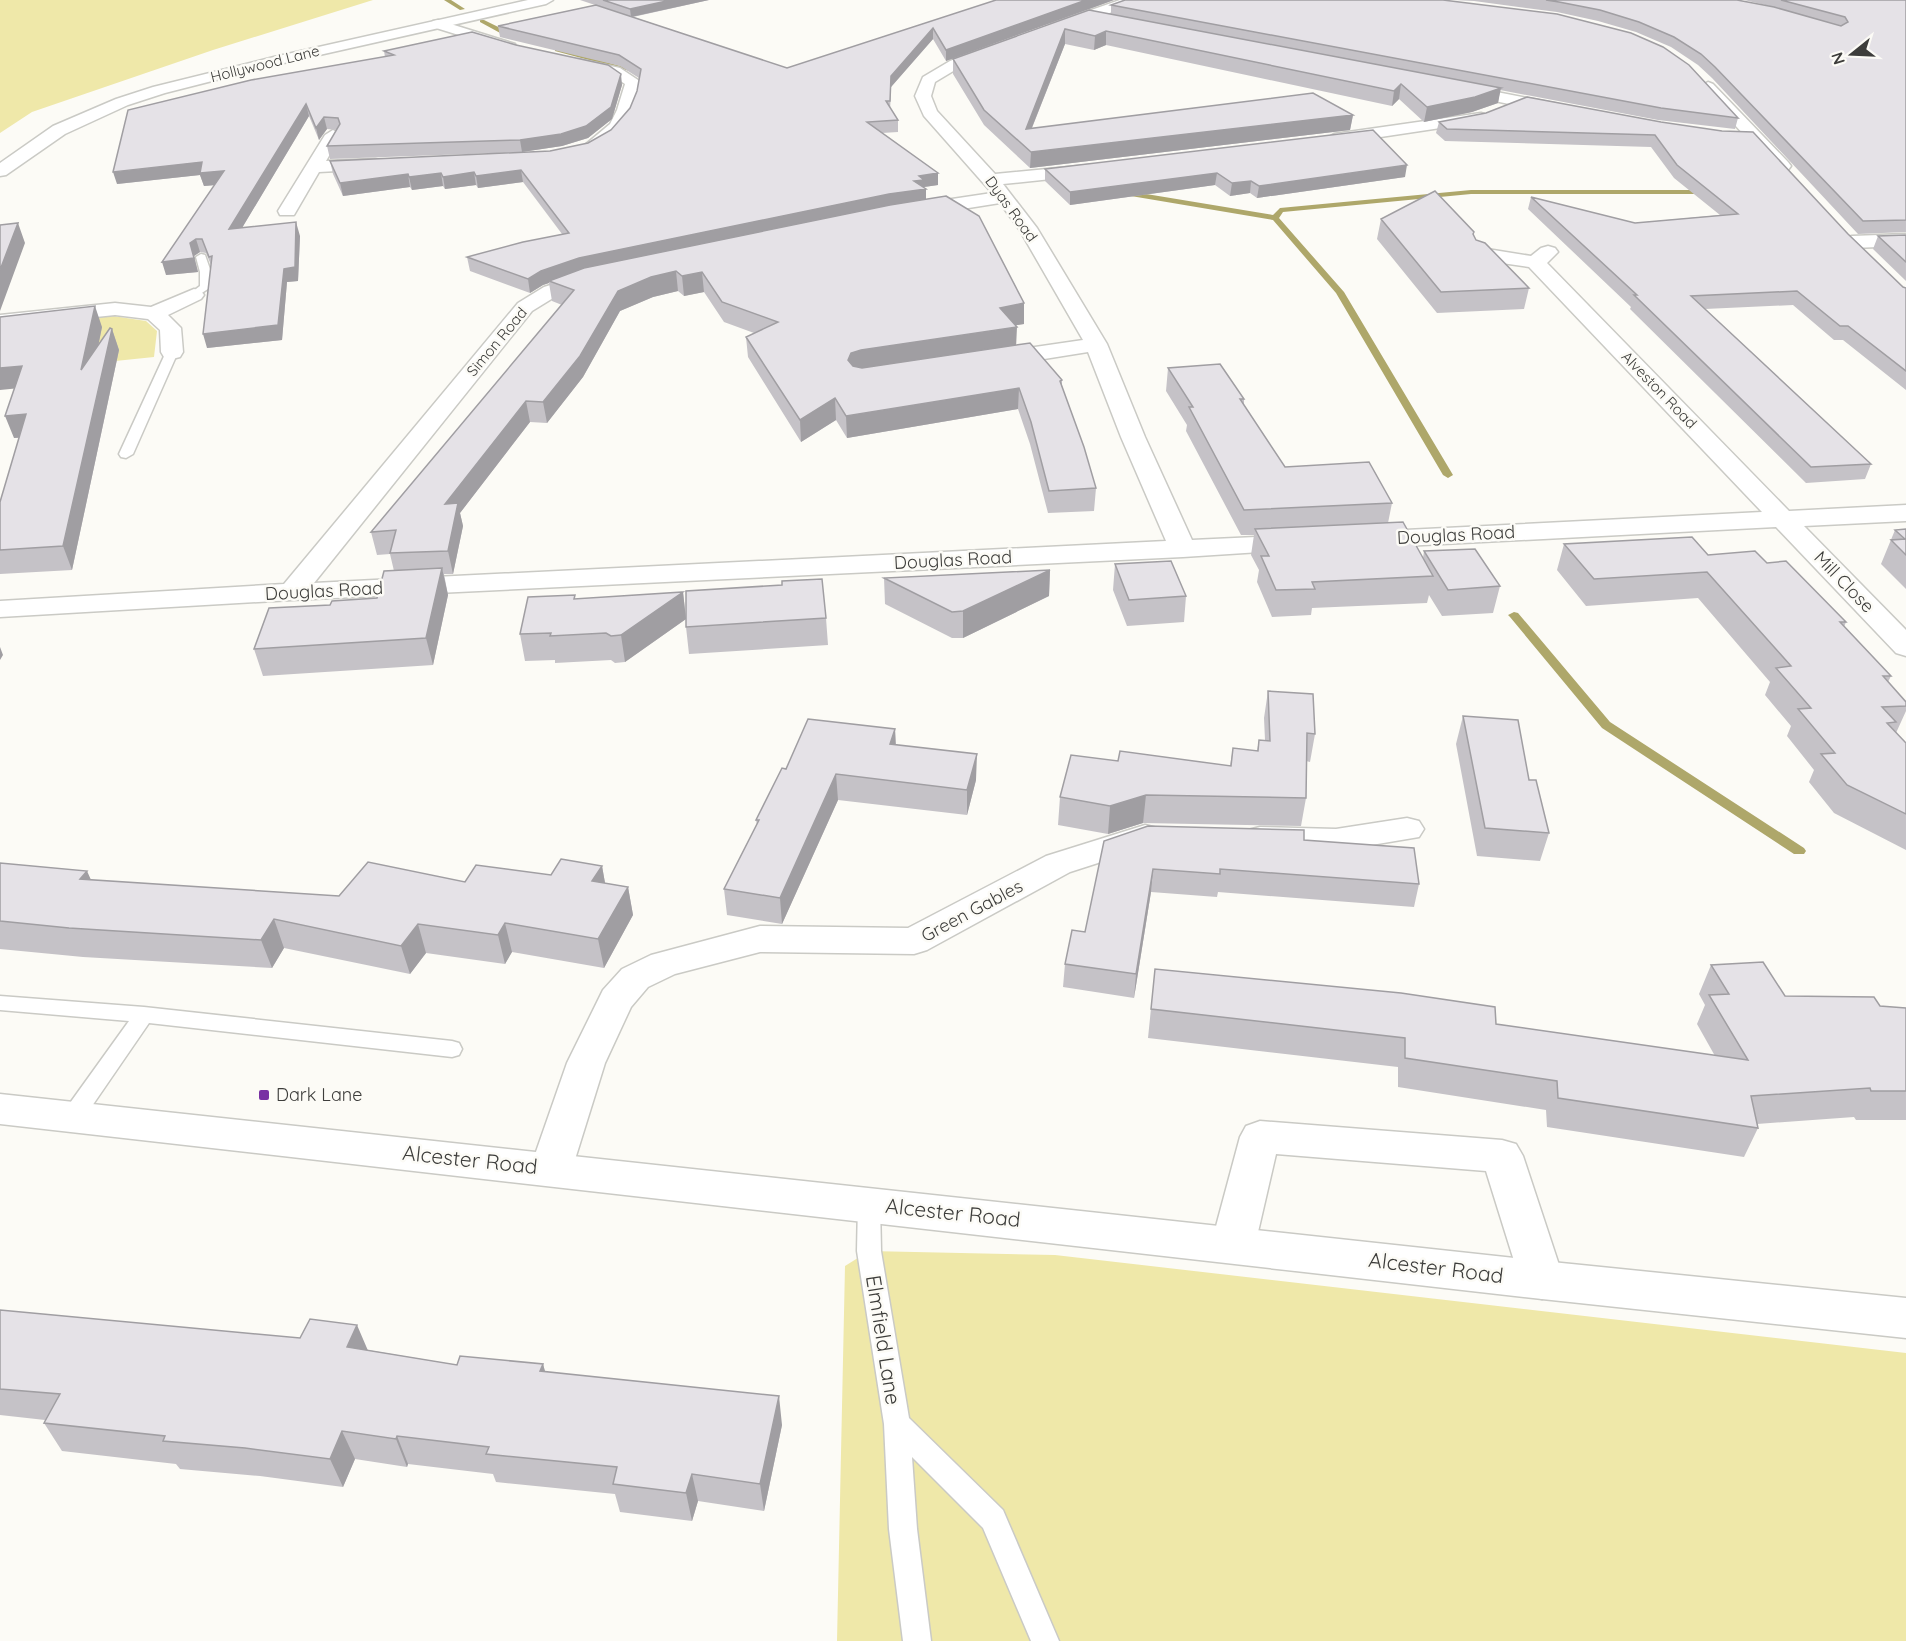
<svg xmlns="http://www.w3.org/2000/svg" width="1906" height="1641" font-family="Quicksand,sans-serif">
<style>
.green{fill:#efe8a9}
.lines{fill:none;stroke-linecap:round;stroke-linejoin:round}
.stream{fill:#aea76a;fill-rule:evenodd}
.service-casing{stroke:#cacac5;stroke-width:3}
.minor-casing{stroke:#cacac5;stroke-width:3}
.tertiary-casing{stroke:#cacac5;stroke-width:3}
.service{fill:#fff;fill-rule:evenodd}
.minor{fill:#fff;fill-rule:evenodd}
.tertiary{fill:#fff;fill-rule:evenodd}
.wall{fill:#c5c2c7}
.shaded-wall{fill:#a09ea2}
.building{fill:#e5e2e7;stroke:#a09ea2;stroke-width:1.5}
.poi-dot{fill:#7830a3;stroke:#fcfbf6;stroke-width:2}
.labels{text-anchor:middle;stroke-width:5;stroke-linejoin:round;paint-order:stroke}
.far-street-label{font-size:15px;fill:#3d3d3b;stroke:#fcfbf6}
.street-label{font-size:18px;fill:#3d3d3b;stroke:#fcfbf6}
.poi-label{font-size:18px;fill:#3d3d3b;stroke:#fcfbf6;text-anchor:start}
.near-street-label{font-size:21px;fill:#3d3d3b;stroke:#fcfbf6}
</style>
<rect width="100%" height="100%" fill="#fcfbf6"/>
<!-- green -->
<path class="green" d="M0,0H373L213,50L32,112L0,133Z
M113,316L146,321L157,331L154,357L67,366L77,319Z
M869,1251L1055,1255L1906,1353V1641H837L845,1266Z"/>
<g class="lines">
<!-- stream -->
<path class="stream" d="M444,0H451L465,9L460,10Z
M480,20H484L519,37L516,39L502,34L480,22Z
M555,49H559L646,73L641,74L555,51Z
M1122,190L1273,215L1280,208L1471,190H1699L1703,192L1699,194H1471L1283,212L1279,218L1344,292L1453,475L1448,478L1443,475L1336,293L1273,220L1119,194V190Z
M1514,612L1518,613L1610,722L1804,848L1806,851L1804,854H1794L1602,728L1510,617L1508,615Z"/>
<defs>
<path id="service" d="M201,254L205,255L211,272V287L194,298L188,295L200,286V272L196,257Z
M172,348L178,352L133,454L126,458L121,457L119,454L166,352Z
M0,996L144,1007L452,1041L459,1043L462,1049L459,1055L452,1057L149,1023L81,1122L73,1125L65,1122L62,1116L65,1110L129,1021L0,1010Z
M869,1195L877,1197L880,1204L881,1251L909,1418L1003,1510L1059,1641H1031L983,1528L912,1457L917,1529L931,1641H903L889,1529L884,1424L857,1251L858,1204L861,1197Z"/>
<path id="minor" d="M1120,0H1140L1138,3L1061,30L1056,31L1049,27L1051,24Z
M438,20L515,44L517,47L510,51L433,27L431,24L433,21Z
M993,45L1000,49L998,52L960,67L935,82L931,96L937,111L995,174L1089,165L1095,166L1098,170L1095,174L1089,175L1003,184L1037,228L1107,344L1145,437L1192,540L1296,535L1305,537L1309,543L1305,549L1183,557L292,600L0,617V601L284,584L518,303L544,287L592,272L599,274L602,278L599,282L558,295L532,311L314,583L1166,541L1121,437L1088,352L994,367L986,365L983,360L986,355L994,353L1083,340L1019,229L1000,203L912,217L905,215L903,211L905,207L912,205L992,193L924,116L915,96L923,77L950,61Z
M578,59L620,68L641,82C635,109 624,142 593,150L585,145L610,124L617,110L625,84L610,74L573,66L571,63Z
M1708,82L1713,84L1788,162L1791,166L1788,170H1776L1703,90L1700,87Z
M1456,84L1558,104L1566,109L1558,114L1451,92L1448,89Z
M1481,113L1487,115L1489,118L1487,121L1334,144L1326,139L1334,134Z
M333,130L341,135L326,161L375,159L381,160L384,164L381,168L375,169L319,172L294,215H280L278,211L325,135Z
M1906,234V246L1852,248L1845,246L1842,242L1845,238L1852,236Z
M1548,246L1555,248L1558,252L1547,263L1789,511L1906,505V521L1804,526L1906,630V656L1896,653L1776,527L1365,548L1356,546L1352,540L1356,534L1365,532L1762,512L1529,267L1481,260L1474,258L1471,254L1474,250L1481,248L1531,256L1541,248Z
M194,289L201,291L204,295L201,299L168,315L181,328L183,352L180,357L172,359L164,357L161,352L160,330L148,319L115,315L0,327V315L115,303L151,307Z
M1407,818L1419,821L1424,829L1419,837L1336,851L1260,849L1248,846L1243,838L1248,830L1260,827L1336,829Z
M1145,825L1157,828L1162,836L1157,844L1070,872L927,950L914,954L760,952L675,974L648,987L631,1007L605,1063L572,1169L566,1181L551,1186L536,1181L530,1169L567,1063L603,990L622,969L651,955L760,926L908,928L1046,856Z
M1260,1121L1502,1140L1516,1144L1523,1156L1564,1280L1558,1293L1542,1299L1526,1293L1520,1280L1486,1171L1276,1154L1255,1245L1248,1258L1233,1263L1218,1258L1211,1245L1240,1137L1246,1126Z"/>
<path id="tertiary" d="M528,0H553L546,4L275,65L165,93L128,105L65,134L6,175L0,176V163L53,126L116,99L153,87L274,57Z
M0,1094L1542,1261L1906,1298V1338L1542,1299L0,1124Z"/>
</defs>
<!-- service casing -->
<use href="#service" class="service-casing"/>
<!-- minor casing -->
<use href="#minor" class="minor-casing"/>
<!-- tertiary casing -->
<use href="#tertiary" class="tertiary-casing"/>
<!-- service -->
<use href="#service" class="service"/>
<!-- minor -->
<use href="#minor" class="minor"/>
<!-- tertiary -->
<use href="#tertiary" class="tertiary"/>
</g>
<!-- wall -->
<path class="wall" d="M580,0H709L633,17L787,68L996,0H1114L946,61L933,39L891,87L890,108L898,120V132L882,133L938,185L924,187L926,199L1024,324L1015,325L1016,345L1062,380V386L1096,488L1094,511L1048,513L1030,444L1018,409L847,438L836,420L801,442L748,357L746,337L754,333L724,322L704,292L684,296L678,291L653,297L620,311L583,377L547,423L530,422L460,513L463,526L453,574H444L448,595L433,665L263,676L254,649L330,605L377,598L394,571L390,554L377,555L371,532L562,305L552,301L549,283L543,285L530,293L470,271L467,257L562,234L523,182L478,188L476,185L445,189L443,186L412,190L410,187L343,196L333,174L330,161L550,151L588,143L611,130L630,108L637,91L639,78L620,66L500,37L498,26L595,5Z
M1453,0H1737L1775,8L1774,7L1744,0H1906V232L1858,234L1712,78L1698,65L1671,47L1636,32L1598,21L1557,12L1474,1Z
M1111,5L1738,118L1735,129L1658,120L1500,90L1498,103L1472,112L1424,122L1399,99L1392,106L1106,45L1094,50L1065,44L1032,128L1353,115L1350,130L1030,168L984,125L953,74V59L1111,14Z
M384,51L622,85L612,119L588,138L562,146L522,152L330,159L327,146L337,130L327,129L319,140L309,116L242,228L300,236L298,281L287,282L282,340L207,348L211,265L206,253L200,252L194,256L198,272L166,275L215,185L204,186L200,175L117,184L385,57Z
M1439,122H1661L1848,234L1903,287L1906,288V390L1843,340H1834L1793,305L1705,309L1871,464L1865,479L1806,483L1630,309L1631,307L1528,209L1531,197L1635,223L1720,215L1674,178L1651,147L1445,141L1436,133Z
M1045,169L1405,177L1257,198L1250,193L1230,196L1215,185L1070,205L1045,181Z
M1381,219L1474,232V236L1476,240L1529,288L1524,309L1437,313L1377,239Z
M1906,235V281L1873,249L1878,236Z
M102,327L98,346L112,329L119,350L72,570L0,574V502L19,438H14V389Z
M1168,368L1244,399V405L1285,467L1392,503L1388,523L1423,558L1424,551L1500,586L1493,613L1442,616L1429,595L1427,603L1312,608L1311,615L1272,617L1257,582L1259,570L1251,555L1254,535H1241L1186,431L1187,425L1166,391Z
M1906,529V589L1881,564L1895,530Z
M1564,544L1708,555L1767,563L1846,622L1844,627L1891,676L1888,682L1906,702V711L1896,733L1906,743V850L1834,813L1809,782L1814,770L1787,736L1791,726L1765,695L1770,682L1698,598L1586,606L1557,570Z
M1115,564L1186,596L1184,622L1127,626L1113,590Z
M1050,570L1049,596L963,638H952L885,604L884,578Z
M683,592L686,619L625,662L615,663L611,660L555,663V660L525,661L520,634L575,599Z
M826,618L828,645L689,654L686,627Z
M1268,691L1315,734L1310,762L1306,761V798L1301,826L1143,823L1108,834L1058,825L1060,797L1118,761L1230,766L1233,748L1257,751L1259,740H1265L1264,718Z
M1463,716L1529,780L1549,833L1540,861L1477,856L1456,744Z
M895,729L896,745L976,780L967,815L838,800L782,924L727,915L724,889L757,825L756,820L786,769Z
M1148,826L1304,840L1419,884L1414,907L1218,892L1217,897L1151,892L1134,998L1063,987L1065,964Z
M0,863L91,880L339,896L465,882L551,875L602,866L605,883L628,887L633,915L604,968L512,952L505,964L426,953L410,974L284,948L272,968L83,957L0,949Z
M1711,965L1785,996L1880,1006L1906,1008V1120H1856L1854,1117L1757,1124L1758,1128L1744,1157L1547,1127L1546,1110L1398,1087V1067L1148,1038L1155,969L1496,1024L1715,1056L1697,1024L1705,1005L1699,994Z
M0,1310L368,1350L457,1365L543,1364L545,1372L782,1425L764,1511L698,1501L692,1521L620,1512L615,1494L496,1482L493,1474L408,1464L407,1467L355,1459L343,1487L260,1476L180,1469L176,1464L62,1451L44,1423L45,1420L0,1415Z"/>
<!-- shaded-wall -->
<path class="shaded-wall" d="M671,0H709L631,17L630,9Z
M1086,0H1114L946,61V50Z
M933,28V39L891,87L890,113L891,76Z
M1065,29V44L1025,145L1026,129Z
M1106,31V45L1094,50L1095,36Z
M621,74L622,85L612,119L588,138L562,146L522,152L520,140Z
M1401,84L1399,99L1392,106L1394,91Z
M1501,88L1498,103L1472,112L1424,122L1427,107Z
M306,104L309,116L233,243L229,229Z
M1353,115L1350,130L1030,168L1031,152Z
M324,117L327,129L319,140L316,128Z
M202,162L224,171L228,184L204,186L200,175L117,184L113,172Z
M1407,165L1405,177L1257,198L1259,186Z
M521,170L523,182L478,188L476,176Z
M474,172L476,185L445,189L443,177Z
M441,173L443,186L412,190L409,177Z
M938,173V185L924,187V189H926V201L549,281V283L543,285L530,293L528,279L541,271L579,258L914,181L919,176Z
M1217,173L1215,185L1070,205V192Z
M408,174L410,187L343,196L340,183Z
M1251,181L1250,193L1230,196L1232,183Z
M296,222L300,236L298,281L287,282L282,340L207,348L203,334Z
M18,223L25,243L0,311V270Z
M196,239L200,252L194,256L198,272L166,275L162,262Z
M676,271L678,291L653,297L620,311L583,377L547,423L543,402L618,291L651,277Z
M702,272L704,292L684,296L682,276Z
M1024,303V324L1000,328V308Z
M95,306L102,327L89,392L81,370Z
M1017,327L1016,348L849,381L848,360L851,353L861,350Z
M112,329L119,350L72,570L63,546Z
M22,366L30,387L0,390V368Z
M1019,388L1018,409L847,438L846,416Z
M835,398L836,420L801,442L800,420Z
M526,401L530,422L460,513L463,526L453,574L448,551L445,504Z
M26,414L35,436L14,438L5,416Z
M442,568L448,595L433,665L426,638Z
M1050,570L1049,596L963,638V611Z
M683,592L686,619L625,662L621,635Z
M0,647L3,655L0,660Z
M895,729L896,754L890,744Z
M977,754L976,780L967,815V790Z
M836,774L838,800L782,924L780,898Z
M1146,795L1143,823L1108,834L1110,806Z
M602,866L607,894L592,881Z
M1153,869L1151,892L1134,998L1136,974Z
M87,871L100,900L80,879Z
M628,887L633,915L604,968L598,939Z
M274,919L284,948L272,968L261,940Z
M505,923L512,952L505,964L498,935Z
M418,924L426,953L410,974L401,946Z
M357,1325L369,1353L347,1347Z
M543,1364L551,1393L540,1371Z
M779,1396L782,1425L764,1511L760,1484Z
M342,1431L355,1459L343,1487L330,1459Z
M397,1436L408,1464L407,1467L396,1439Z
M692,1474L698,1501L692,1521L686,1493Z"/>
<!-- building -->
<path class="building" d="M603,0H671L630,9Z
M996,0H1086L946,50L933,28L891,76L890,101H886L898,120L867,122L938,173L919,176L924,180L914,181L926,189L889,194L579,258L541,271L528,279L467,257L523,242L569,233L521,170L476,176L474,172L443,177L441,173L409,177L408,174L340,183L330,161L550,151L588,143L611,130L630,108L637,91L641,69L619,55L498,26L596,5L787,68Z
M1125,0H1443L1557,14L1631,33L1663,47L1689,65L1738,118L1661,108L1111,5Z
M1546,0H1737L1774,7L1841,26L1848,22L1845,17L1781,0H1906V220L1863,221L1715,67L1701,54L1674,37L1639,22L1600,10L1559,2Z
M1089,10L1501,88L1475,97L1427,107L1401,84L1394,91L1106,31L1095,36L1065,29L1026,129L1313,93L1353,115L1031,152L984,110L953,59Z
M472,32L516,45L608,65L621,74L611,107L586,126L561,134L520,140L327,146L340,124L338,118L324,117L316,128L306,104L229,229L296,222L295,267L284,269L278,325L203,334L212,256L209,257L202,239H196L190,243L194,258L162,262L224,171L200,173L202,162L113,172L128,110L251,80L394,55L384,51Z
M1527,97L1661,122L1722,131L1753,132L1848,234L1903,287L1906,288V371L1848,326H1840L1797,291L1691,296L1871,464L1811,467L1634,295H1637L1531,197L1635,223L1738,214L1677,165L1655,135L1447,129L1439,122L1486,113Z
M1373,130L1407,165L1259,186L1251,181L1232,183L1217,173L1070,192L1045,169Z
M1435,191L1474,232L1473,234L1476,240L1485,243L1529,288L1441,292L1381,219Z
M946,196L979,216L1024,303L1000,308L1017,327L861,350L851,353L848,360L853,366L862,368L1030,343L1062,380L1060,381L1084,447L1096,488L1049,491L1031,422L1019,388L846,416L835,398L800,420L746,337L778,322L722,302L702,272L682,276L676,271L651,277L618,291L580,356L543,402L526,401L445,504L458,503L448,551L390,553L396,530L371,532L574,290L549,281L584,268L890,205Z
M18,223L0,270V225Z
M1906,235V262L1878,236Z
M95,306L81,370L110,328L112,329L63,546L0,550V502L26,414L5,416L22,366L0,368V317Z
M1220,364L1244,399H1240L1285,467L1369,462L1392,503L1244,510L1189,407H1193L1168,368Z
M1403,522L1433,576L1312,582L1315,589L1276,590L1261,556H1269L1255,529Z
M1906,529V555L1891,540L1905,539L1895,530Z
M1692,537L1708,555L1755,551L1767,563L1786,561L1846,622H1840L1891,676H1883L1906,702V706L1882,707L1896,722L1887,723L1906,743V814L1847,785L1821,754L1835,753L1798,709L1811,708L1776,668L1791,666L1707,572L1594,579L1564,544Z
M1475,549L1500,586L1448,590L1424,551Z
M1171,561L1186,596L1129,600L1115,564Z
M442,568L426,638L254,649L269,608L330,605L332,601L377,598L384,571Z
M1050,570L963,611L952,612L884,578Z
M822,579L826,618L686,627V591L782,585V581Z
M683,592L621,635L611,636L606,633L550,636L551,633L520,634L528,597L575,595L574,599Z
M1268,691L1313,694L1315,734L1307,733L1306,798L1146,795L1110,806L1060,797L1071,755L1118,761L1120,751L1231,766L1233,748L1258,751L1259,740L1270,741Z
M1463,716L1518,720L1529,780H1536L1549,833L1485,828Z
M808,719L895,729L890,744L977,754L967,790L836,774L780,898L724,889L759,820H756L782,768L786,769Z
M1148,826L1304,830V840L1414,848L1419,884L1220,869V874L1153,869L1136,974L1065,964L1072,930L1085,932L1104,841Z
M561,859L602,866L592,881L628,887L598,939L505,923L498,935L418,924L401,946L274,919L261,940L69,928L0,921V863L87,871L80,879L339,896L368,862L465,882L476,865L551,875Z
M1763,962L1785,996L1874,997L1880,1006L1906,1008V1091H1871L1870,1088L1751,1096L1758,1128L1558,1098L1557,1081L1405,1058V1038L1151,1009L1155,969L1401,993L1495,1007L1496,1024L1748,1060L1709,995L1729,994L1711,965Z
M0,1310L300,1338L310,1319L357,1325L347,1347L457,1365L460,1356L543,1364L540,1371L779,1396L760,1484L692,1474L686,1493L613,1484L617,1467L486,1454L489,1447L397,1436L396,1439L342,1431L330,1459L245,1448L163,1441L165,1436L44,1423L60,1394L0,1389Z"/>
<!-- markers -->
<rect class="poi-dot" x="258" y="1089" width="12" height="12" rx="3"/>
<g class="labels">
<!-- far-street labels -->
<g class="far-street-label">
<text transform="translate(265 64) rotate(-14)" y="5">Hollywood Lane</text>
<text transform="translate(1011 209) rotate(54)" y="5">Dyas Road</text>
<text transform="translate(497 342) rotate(-50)" y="5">Simon Road</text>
<text transform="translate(1659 390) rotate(46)" y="5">Alveston Road</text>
</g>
<!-- street labels -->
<g class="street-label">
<text transform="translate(1456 535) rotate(-3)" y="6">Douglas Road</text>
<text transform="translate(953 560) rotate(-3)" y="6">Douglas Road</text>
<text transform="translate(1844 582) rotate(46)" y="6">Mill Close</text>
<text transform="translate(324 591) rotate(-3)" y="6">Douglas Road</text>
<text transform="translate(972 911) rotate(-28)" y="6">Green Gables</text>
</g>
<!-- poi labels -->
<g class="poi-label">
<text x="276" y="1101">Dark Lane</text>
</g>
<!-- near-street labels -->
<g class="near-street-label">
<text transform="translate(470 1160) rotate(6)" y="7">Alcester Road</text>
<text transform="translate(953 1213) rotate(6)" y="7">Alcester Road</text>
<text transform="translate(1436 1268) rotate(7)" y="7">Alcester Road</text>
<text transform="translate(883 1340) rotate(81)" y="7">Elmfield Lane</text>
</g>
</g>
<!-- north arrow -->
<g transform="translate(1852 54) rotate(252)" stroke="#fcfbf6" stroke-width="4.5" paint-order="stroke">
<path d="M0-4.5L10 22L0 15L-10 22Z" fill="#3d3d3b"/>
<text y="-9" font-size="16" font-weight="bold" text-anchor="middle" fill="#3d3d3b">N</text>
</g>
</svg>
